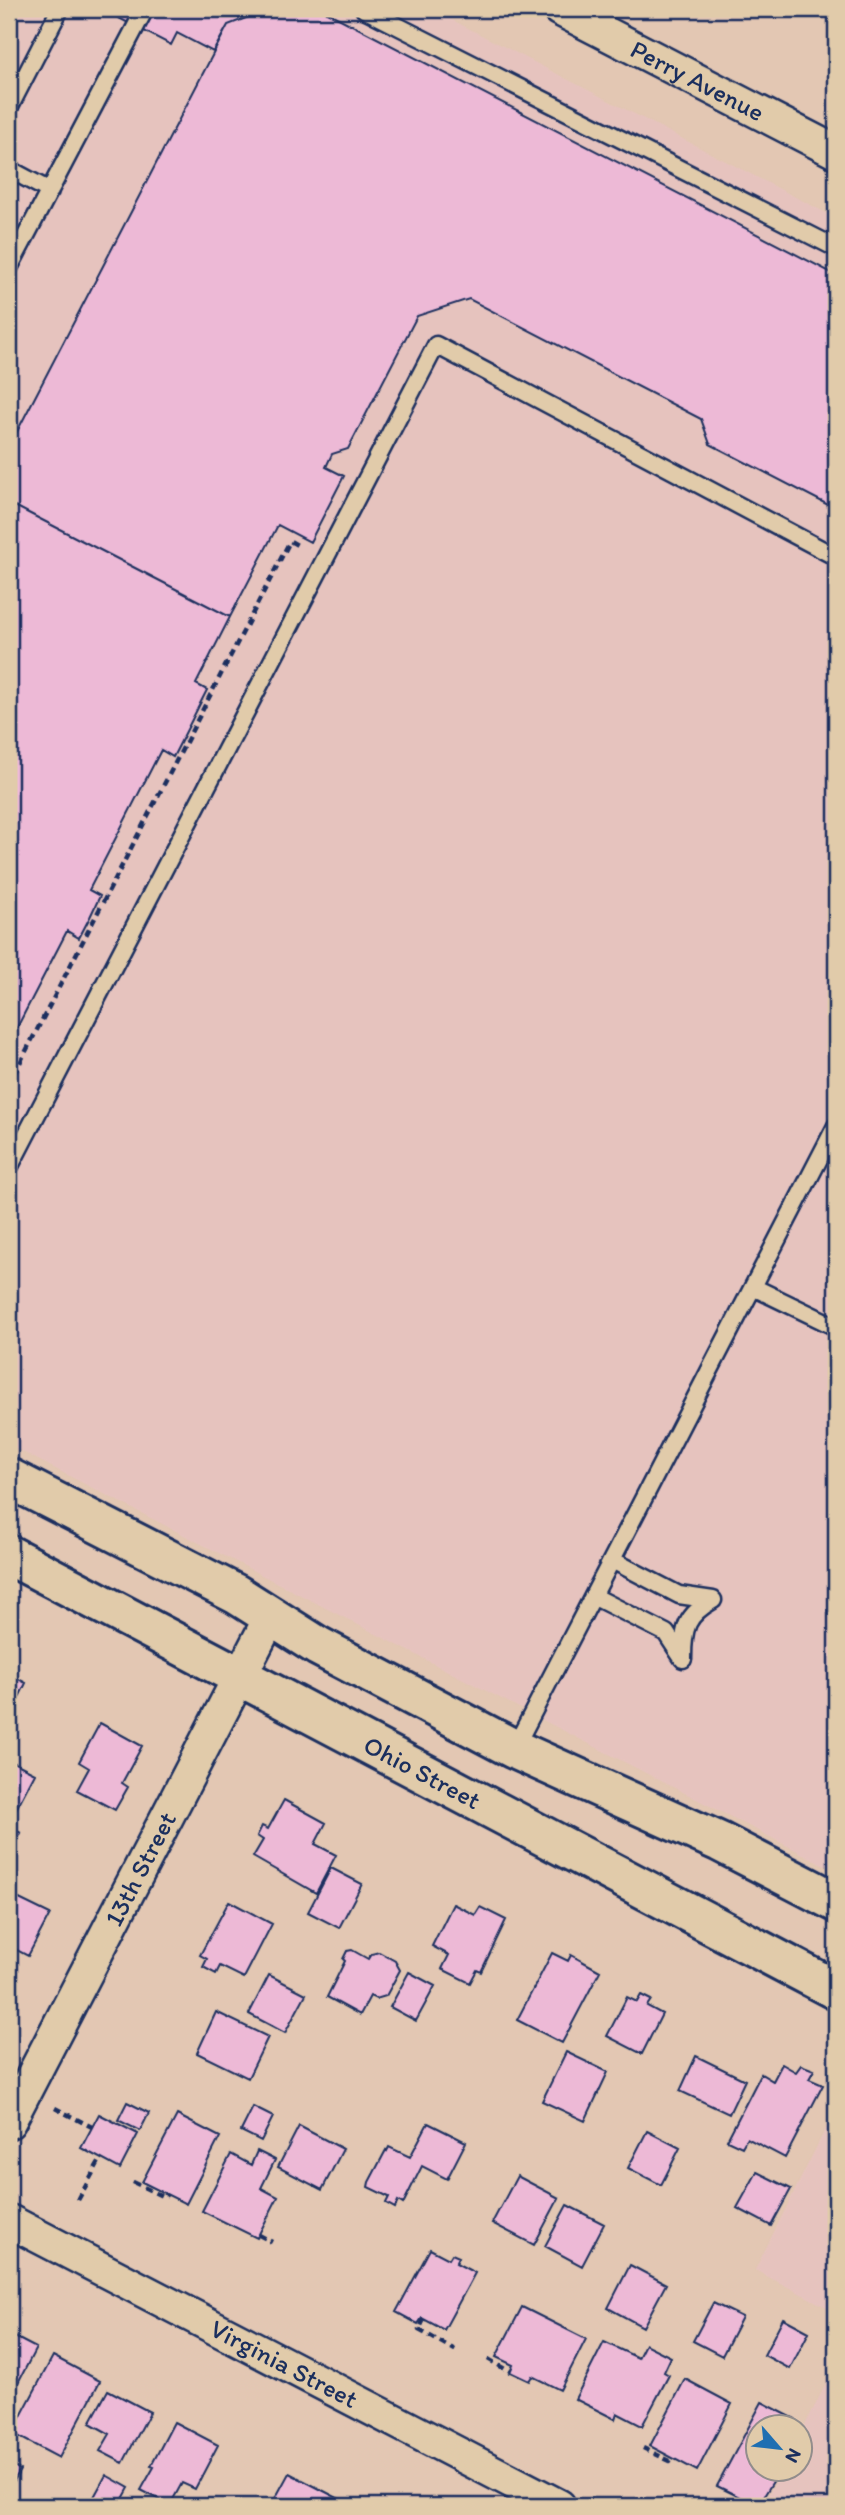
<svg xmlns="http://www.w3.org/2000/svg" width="845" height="2515" font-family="Itim,sans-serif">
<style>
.built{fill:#e6c3be}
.building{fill:#edb9d6;stroke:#1b2f5e;stroke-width:2}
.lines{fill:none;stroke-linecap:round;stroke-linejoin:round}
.service-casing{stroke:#1b2f5e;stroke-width:21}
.minor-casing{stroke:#1b2f5e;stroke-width:37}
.tertiary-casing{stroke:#1b2f5e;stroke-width:44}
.path{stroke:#1b2f5e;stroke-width:4.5;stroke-dasharray:7 5;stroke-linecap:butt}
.service{stroke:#e1cbaa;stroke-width:16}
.minor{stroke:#e1cbaa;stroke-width:32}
.tertiary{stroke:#e1cbaa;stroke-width:38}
.labels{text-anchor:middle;stroke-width:5;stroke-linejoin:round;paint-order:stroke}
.street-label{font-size:26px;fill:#1b2f5e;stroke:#e1cbaa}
</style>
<rect width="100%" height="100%" fill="#e3c7b3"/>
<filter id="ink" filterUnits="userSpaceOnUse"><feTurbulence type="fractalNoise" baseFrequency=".0143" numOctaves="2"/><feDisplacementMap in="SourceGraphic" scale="14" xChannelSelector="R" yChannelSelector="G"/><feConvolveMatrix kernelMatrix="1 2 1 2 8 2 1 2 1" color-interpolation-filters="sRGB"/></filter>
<g filter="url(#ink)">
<!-- built -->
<path class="built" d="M9,9H431L836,218V1871L9,1445Z
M836,2108V2312L755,2270Z
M836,2364V2506H762L782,2470H800V2435Z"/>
<!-- building -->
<path class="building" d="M116,9H241L254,15L228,25L213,52L177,33L171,45L113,15Z
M257,9H321L836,275V509L710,444L701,419L469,299L417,316L348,449L332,454L326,467L344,476L310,542L278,525L230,617L9,503V447L228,25L254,15Z
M9,503L230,617L196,684L207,690L173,757L161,750L89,890L100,896L90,917L79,938L67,931L9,1043Z
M9,1674L26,1683L9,1718Z
M100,1723L142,1746L122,1783L128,1787L115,1810L77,1790L89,1768L79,1762Z
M9,1760L35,1773L16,1809L9,1805Z
M284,1800L326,1823L315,1844L336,1855L316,1893L253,1857L263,1840L257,1836L262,1826L268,1829Z
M9,1827L21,1833L9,1856Z
M331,1868L362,1884L339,1928L308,1912Z
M9,1894L50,1914L28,1956L9,1946Z
M229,1901L272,1924L244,1978L220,1966L216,1974L203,1967L207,1959L200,1955Z
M453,1904L475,1915L480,1907L506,1920L481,1972L477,1970L470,1983L442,1969L449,1955L432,1946Z
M352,1950L368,1959L371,1954L379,1952L395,1961L400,1970L386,1996L376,1999L370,1996L360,2015L327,1997L345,1961L343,1959L347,1951Z
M552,1953L568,1961L571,1955L600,1971L562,2043L517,2020Z
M409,1972L435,1986L416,2021L390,2007Z
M269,1975L306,1994L285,2033L249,2014Z
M641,1995L651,2000L647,2006L662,2014L642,2054L607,2036L627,1997L637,2002Z
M216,2012L268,2037L248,2078L197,2053Z
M566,2052L608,2072L585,2121L542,2101Z
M696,2056L745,2080L729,2114L680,2091Z
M782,2064L796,2072L801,2065L814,2070L809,2079L823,2085L785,2158L747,2138L742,2147L727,2140L761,2074L773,2081Z
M127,2102L149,2113L140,2131L118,2120Z
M253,2107L273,2117L261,2141L241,2131Z
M99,2114L138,2134L120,2169L81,2148Z
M177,2115L220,2137L186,2204L142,2182Z
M428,2123L466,2142L447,2179L422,2166L403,2204L398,2201L395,2208L386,2203L389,2197L368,2187L369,2182L386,2150L387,2151L389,2147L410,2157Z
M299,2126L343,2149L322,2190L278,2167Z
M647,2131L680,2148L661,2185L628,2168Z
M257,2151L275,2160L261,2188L278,2197L257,2238L202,2211L231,2154L251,2165Z
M757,2172L791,2189L771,2226L737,2208Z
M517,2176L559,2198L534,2245L492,2223Z
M567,2205L604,2224L582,2266L545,2246Z
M430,2249L449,2259L452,2254L459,2257L456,2263L475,2273L444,2330L422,2318L418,2324L396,2312Z
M630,2265L666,2284L643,2327L608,2308Z
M713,2303L742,2317L722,2356L693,2341Z
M522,2307L586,2339L560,2390L532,2376L529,2381L510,2372L513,2365L496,2357Z
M783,2318L809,2332L790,2369L764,2355Z
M9,2334L36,2348L9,2400Z
M604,2342L638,2358L645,2344L671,2357L664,2372L669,2375L642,2426L617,2413L615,2419L575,2399Z
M53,2356L100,2381L59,2458L12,2433Z
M685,2379L732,2404L697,2471L650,2446Z
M108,2390L150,2412L123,2463L100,2451L110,2434L90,2423Z
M762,2402L795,2419L790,2428H758V2470H780L758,2506L717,2486Z
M174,2422L218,2445L195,2489L182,2483L170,2505L141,2490L154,2467L151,2466Z
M9,2463L20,2470L9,2490Z
M289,2473L353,2506H271Z
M106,2475L129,2488L119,2506H89Z"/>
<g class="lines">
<defs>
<path id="service" d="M364,9L836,248
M9,108L60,9
M9,169L50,191
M9,268L145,9
M9,1168L436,345L836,557
M753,1287L836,1327
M612,1560L679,1595L713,1600
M593,1596L666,1633L683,1659
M683,1658C683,1628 686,1615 713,1600
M514,1749L836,1126"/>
<g id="minor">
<path id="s1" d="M559,9L836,152"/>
<path id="s2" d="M9,2122L271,1616"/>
<path id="s3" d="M9,2221L559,2506"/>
</g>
<g id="tertiary">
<path d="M9,1478L236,1594L318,1646L514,1749L720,1842L836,1902"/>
<path id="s4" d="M9,1555L836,1990"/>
</g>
</defs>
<!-- service casing -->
<use href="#service" class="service-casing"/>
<!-- minor casing -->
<use href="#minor" class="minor-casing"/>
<!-- tertiary casing -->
<use href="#tertiary" class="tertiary-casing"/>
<!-- path -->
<path class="path" d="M9,1084L290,541L299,546
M55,2108L92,2127
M133,2182L164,2197L167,2194
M78,2200L101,2158
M259,2235L272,2242
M424,2319L419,2330L455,2350
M488,2359L510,2372
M643,2448L670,2461L672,2457
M732,2506L737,2496"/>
<!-- service -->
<use href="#service" class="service"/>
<!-- minor -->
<use href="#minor" class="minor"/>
<!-- tertiary -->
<use href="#tertiary" class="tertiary"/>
</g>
</g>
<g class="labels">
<!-- street labels -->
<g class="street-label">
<text dy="9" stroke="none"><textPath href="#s1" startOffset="156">Perry Avenue</textPath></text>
<text dy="9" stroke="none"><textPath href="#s4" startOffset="467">Ohio Street</textPath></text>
<text dy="9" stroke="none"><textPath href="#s2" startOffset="285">13th Street</textPath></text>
<text dy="9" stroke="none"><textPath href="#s3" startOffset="310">Virginia Street</textPath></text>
</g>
</g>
<!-- margin -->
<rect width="845" height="2515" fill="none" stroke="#e1cbaa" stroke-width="35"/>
<rect x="18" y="18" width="810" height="2480" fill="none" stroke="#1b2f5e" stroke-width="2.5" filter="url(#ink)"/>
<!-- north arrow -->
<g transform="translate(779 2448) rotate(118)"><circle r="33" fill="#e1cbaa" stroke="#928d8c" stroke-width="2"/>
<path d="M0-5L12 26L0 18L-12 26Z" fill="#1f6fb2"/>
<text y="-10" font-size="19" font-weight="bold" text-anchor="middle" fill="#1b2f5e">N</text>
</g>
</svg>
